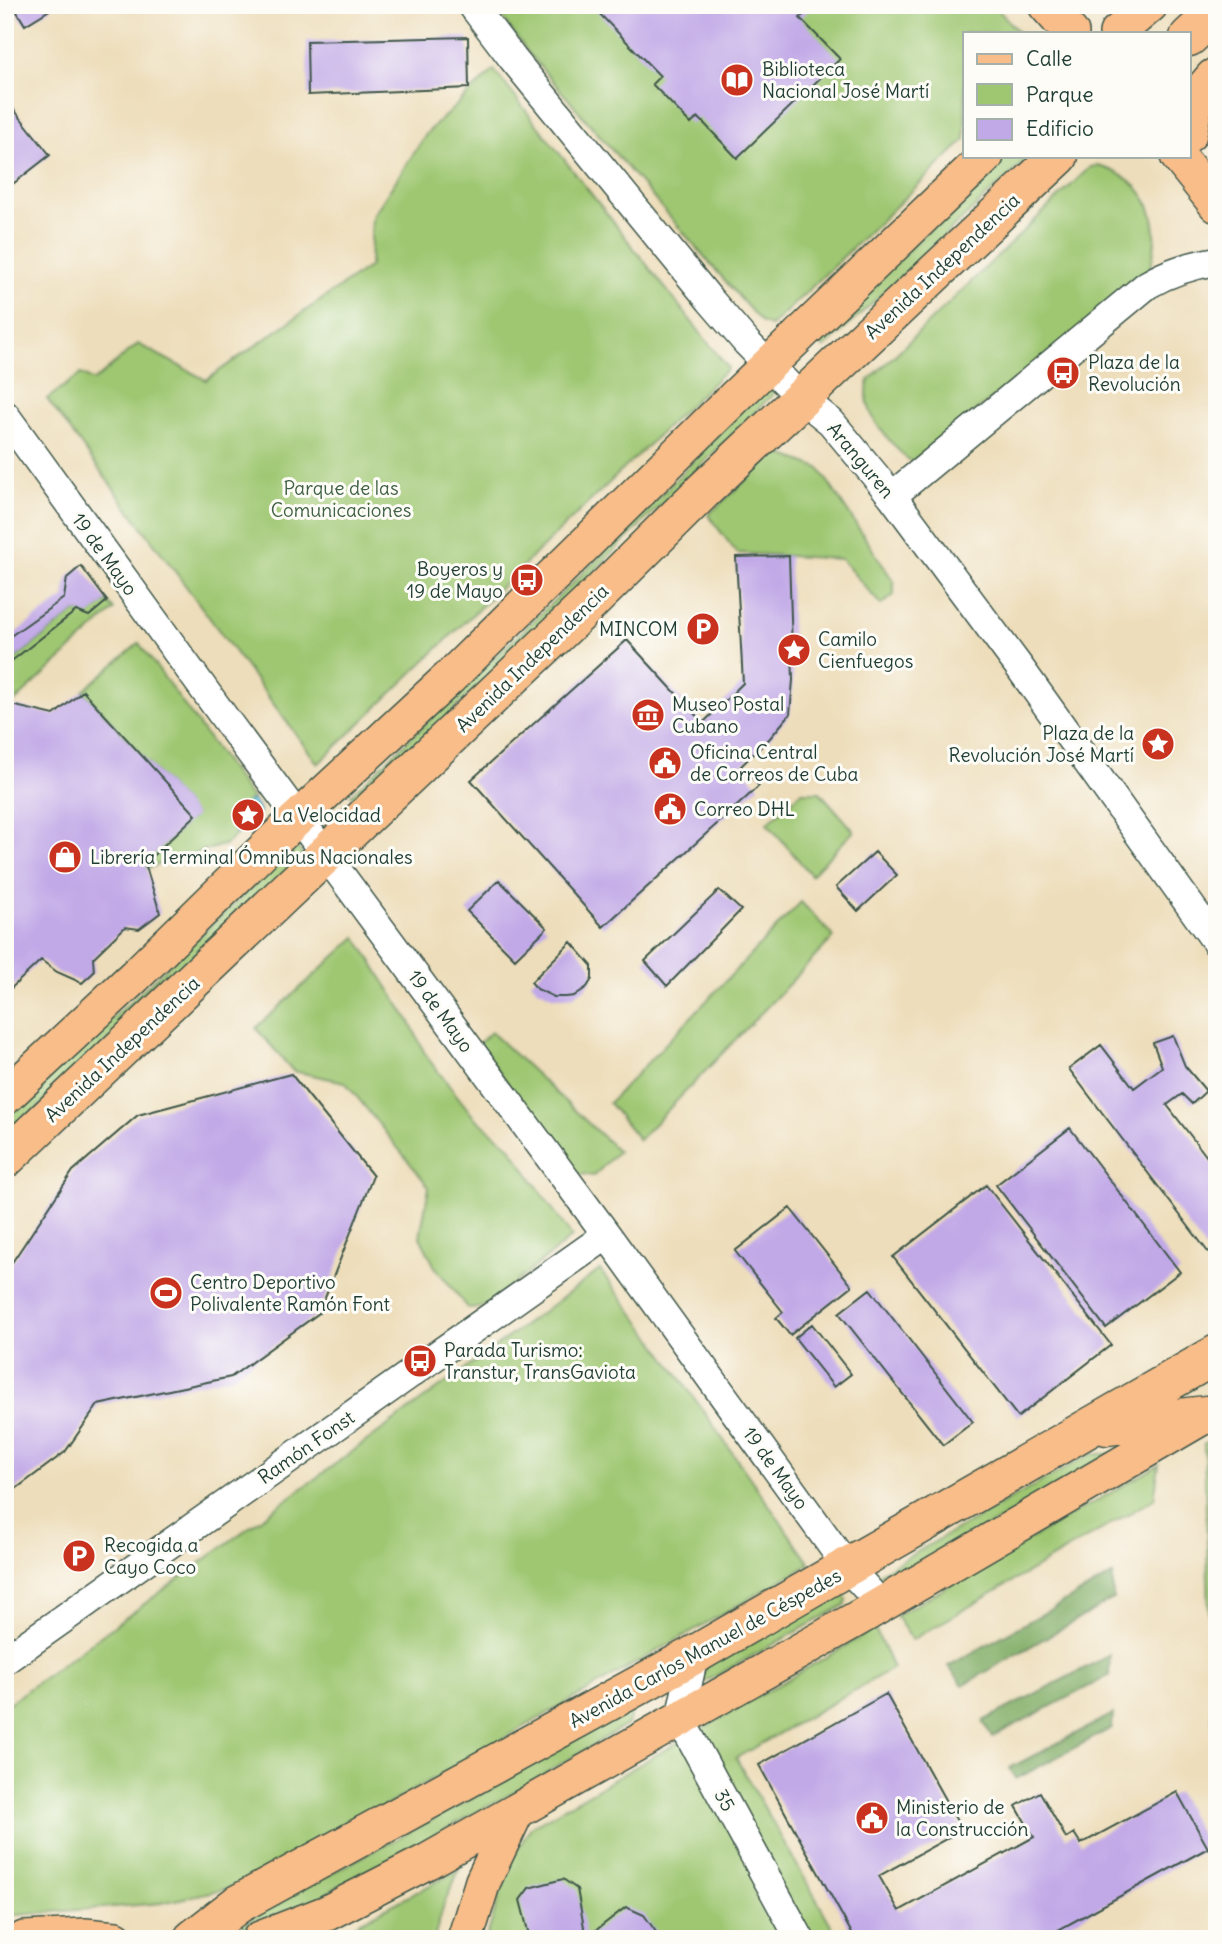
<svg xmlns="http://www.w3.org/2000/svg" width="1222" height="1944" font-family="Delius,sans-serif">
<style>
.green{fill:#9fc772;stroke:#5f8253;stroke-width:2}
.forest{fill:#7fac64;stroke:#4f744c;stroke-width:2}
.water{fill:#61c0df;stroke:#407e8a;stroke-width:2}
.building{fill:#c1a9e7}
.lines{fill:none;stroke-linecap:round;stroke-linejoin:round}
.minor-casing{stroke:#3e5548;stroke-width:31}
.major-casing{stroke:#3e5548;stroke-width:38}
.highway-casing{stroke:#3e5548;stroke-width:41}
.minor{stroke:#fff;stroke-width:28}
.major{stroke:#f8bd89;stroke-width:35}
.highway{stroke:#f8bd89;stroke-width:38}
.labels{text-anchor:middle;stroke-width:6;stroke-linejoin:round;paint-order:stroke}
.poi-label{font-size:19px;fill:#1f3d34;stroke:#fdfcf7;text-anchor:start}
.street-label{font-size:19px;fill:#1f3d34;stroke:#fdfcf7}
.park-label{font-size:19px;fill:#3f6044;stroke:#fdfcf7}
</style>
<rect width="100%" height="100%" fill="#fdfcf7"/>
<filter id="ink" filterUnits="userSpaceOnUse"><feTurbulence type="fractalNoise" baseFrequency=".0143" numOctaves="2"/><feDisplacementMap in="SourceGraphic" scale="14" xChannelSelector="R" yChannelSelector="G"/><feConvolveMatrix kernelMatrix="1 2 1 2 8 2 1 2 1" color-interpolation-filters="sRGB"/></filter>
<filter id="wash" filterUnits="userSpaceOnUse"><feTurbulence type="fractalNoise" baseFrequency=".00686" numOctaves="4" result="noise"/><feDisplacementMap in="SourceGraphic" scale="28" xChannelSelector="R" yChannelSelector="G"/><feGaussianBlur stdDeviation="1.57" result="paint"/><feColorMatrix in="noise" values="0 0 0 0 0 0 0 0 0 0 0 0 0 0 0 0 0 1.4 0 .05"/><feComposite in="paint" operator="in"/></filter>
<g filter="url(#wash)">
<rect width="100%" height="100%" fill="#edddba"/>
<!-- green -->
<path class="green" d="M493,5H994L1019,33H965V140L771,326L762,323L753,313L530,55Z
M494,70L728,368L318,764L47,399L81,374L94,381L138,344L206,380L370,266L372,217L427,133Z
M1006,156H1030L824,348L817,337Z
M1098,166C1152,180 1165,226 1148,274L912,462L907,459C886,437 859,412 869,380L1090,167Z
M768,382L775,391L773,394L359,803L351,795L630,528Z
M777,452L819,468L894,582V595L881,605L841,559L737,553L708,515Z
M107,601L114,610L11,705L7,665L76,611L89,615Z
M139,643L253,800L248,801L234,831L237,834L226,844L135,872L195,815L83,691Z
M802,792H820L854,831L811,875L767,823Z
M296,846L303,855L5,1139V1119Z
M801,902L834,937L639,1140L609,1103Z
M356,937L410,1022L426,1056L474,1117L510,1147L572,1237L490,1303L478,1308H468L435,1267L420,1237L429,1187L345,1082L293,1071L256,1028Z
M491,1032L618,1151L594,1176L574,1173L478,1044Z
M600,1270L653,1339L810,1564L250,1883L162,1903L5,1916V1706Z
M1217,1435V1753L1213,1746L1204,1444Z
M1091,1454H1115L886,1585L877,1584L876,1578L881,1572Z
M1159,1465L1154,1499L912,1640L896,1616Z
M838,1593L843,1594L847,1600L845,1605L701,1684L707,1664Z
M875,1629L893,1668L736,1758L839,1939H486L512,1858L531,1827Z
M635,1703L628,1724L505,1797L308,1903L233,1932L268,1907L483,1793Z
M459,1870L444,1904L434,1939H327Z"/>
<!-- forest -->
<path class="forest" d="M1113,1575V1599L963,1685L948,1666Z
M1110,1655L1109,1676L992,1737L983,1721Z
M1113,1714L1112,1728L1016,1779L1010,1768Z"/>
<!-- water -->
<path class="water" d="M253,800L260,812L237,834L234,831L248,801Z"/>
<g id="blocks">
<!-- building -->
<path class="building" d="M13,5H48L51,9L25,25Z
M591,5H649L652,8L654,5H803L808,11L800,18L840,59L737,158L698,117L691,124L652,84L660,76Z
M468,37L469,88L308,95L307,41Z
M12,107L50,155L5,190V113Z
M789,556L793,680L790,714L770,738L741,766L759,786L603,927L471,780L627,640L703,723L743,683L736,557Z
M81,566L107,601L89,616L76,611L5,666V640L64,598L67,578Z
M7,668L11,705L54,715L83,691L196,815L145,863L160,913L139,929L125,927L93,958L94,972L82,983L57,972L41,960L5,994V669Z
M875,852L897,875L858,911L836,887Z
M499,880L547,928L515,959L467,911Z
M719,890L741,910L667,986L645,961Z
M571,942L592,966V979L587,987L574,996L566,997H554L537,989L531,982Z
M1173,1036L1185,1066L1206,1091L1192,1104L1182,1094L1167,1105L1217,1170V1246L1208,1252L1069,1069L1101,1045L1134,1088L1162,1067L1153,1043Z
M291,1074L373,1176L319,1313L231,1377L98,1405L65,1452L5,1497V1273L73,1171L138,1115Z
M1070,1128L1180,1272L1106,1328L996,1185Z
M986,1185L1111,1345L1018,1417L893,1257Z
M790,1208L852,1286L790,1335L776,1318L783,1312L735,1251Z
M870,1289L973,1422L943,1445L839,1313Z
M812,1324L851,1374L834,1387L795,1338Z
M886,1694L962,1830L879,1876L899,1911L1034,1837L1016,1806L1040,1792L1066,1838L1074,1833L1081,1844L1177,1792L1208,1848L1042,1939H855L759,1765Z
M563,1879L577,1889L586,1938L626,1907L644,1915L661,1939H530L520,1900L529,1888Z"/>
</g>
</g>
<g filter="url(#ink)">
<use href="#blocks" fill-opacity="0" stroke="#3e5548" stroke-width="2"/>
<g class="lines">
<defs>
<path id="minor" d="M472,5L513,59L710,300L747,343L801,398L831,422L892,496L1020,668L1217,943
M5,415L232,728L607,1235L848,1568L880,1603
M892,496L1147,285C1169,272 1191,265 1217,261
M694,1655L680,1719L800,1939
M5,1660L607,1235"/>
<path id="major" d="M1046,5L1071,33
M1117,33L1150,5
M1189,134L1196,97L1213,77
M1178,156L1217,205
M5,1097L135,976L273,841L449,678L736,396L986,156
M24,1939L85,1936L116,1939
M260,1939L327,1913L428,1861L862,1616L1204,1416
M465,1939L483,1881L516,1812"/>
<path id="highway" d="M1189,37L1217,11
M5,1159L589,604L704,490L1059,156
M1107,1426L1206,1415
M193,1939L238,1904L694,1655L1217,1354"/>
</defs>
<!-- minor casing -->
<use href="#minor" class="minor-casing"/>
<!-- major casing -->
<use href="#major" class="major-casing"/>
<!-- highway casing -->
<use href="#highway" class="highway-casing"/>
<!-- minor -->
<use href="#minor" class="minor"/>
<!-- major -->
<use href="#major" class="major"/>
<!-- highway -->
<use href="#highway" class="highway"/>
</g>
</g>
<!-- icons -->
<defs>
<symbol id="library-disc" viewBox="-11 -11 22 22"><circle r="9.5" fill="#c8321e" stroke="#fdfcf7"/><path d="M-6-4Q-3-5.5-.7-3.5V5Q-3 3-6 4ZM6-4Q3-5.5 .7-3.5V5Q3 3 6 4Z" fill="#fff"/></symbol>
<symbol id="bus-disc" viewBox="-11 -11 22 22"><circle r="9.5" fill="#c8321e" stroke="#fdfcf7"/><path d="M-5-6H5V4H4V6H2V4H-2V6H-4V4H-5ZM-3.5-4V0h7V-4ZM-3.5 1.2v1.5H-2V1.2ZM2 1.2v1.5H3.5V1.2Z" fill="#fff"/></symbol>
<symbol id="parking-disc" viewBox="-11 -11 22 22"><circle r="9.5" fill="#c8321e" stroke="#fdfcf7"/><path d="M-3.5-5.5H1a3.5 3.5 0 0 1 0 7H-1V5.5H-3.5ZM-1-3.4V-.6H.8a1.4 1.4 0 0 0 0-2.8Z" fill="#fff"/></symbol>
<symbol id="sight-disc" viewBox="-11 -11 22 22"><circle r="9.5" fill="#c8321e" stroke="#fdfcf7"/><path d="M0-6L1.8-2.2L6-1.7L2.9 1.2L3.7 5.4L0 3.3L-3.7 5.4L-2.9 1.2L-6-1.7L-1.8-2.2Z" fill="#fff"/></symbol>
<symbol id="museum-disc" viewBox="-11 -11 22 22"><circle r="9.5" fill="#c8321e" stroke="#fdfcf7"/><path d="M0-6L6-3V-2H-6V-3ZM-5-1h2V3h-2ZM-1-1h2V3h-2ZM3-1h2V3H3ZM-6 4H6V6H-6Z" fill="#fff"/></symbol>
<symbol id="civic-disc" viewBox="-11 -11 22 22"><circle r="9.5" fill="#c8321e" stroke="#fdfcf7"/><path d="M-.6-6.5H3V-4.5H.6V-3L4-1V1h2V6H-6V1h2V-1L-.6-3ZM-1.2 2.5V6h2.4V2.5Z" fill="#fff"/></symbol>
<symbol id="shop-disc" viewBox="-11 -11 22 22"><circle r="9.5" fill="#c8321e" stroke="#fdfcf7"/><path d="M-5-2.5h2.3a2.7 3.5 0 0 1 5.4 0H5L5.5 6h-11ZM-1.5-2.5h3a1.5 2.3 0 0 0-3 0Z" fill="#fff"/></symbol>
<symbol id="stadium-disc" viewBox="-11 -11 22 22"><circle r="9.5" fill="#c8321e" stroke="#fdfcf7"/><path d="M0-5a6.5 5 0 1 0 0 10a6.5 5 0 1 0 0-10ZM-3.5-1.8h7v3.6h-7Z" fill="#fff"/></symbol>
</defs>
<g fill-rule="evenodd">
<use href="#library-disc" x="718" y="61" width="38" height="38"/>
<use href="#bus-disc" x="1044" y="354" width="38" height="38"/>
<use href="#bus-disc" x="508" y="561" width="38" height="38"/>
<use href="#parking-disc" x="684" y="610" width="38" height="38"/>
<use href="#sight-disc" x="775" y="631" width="38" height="38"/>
<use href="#museum-disc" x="629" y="696" width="38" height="38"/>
<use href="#sight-disc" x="1139" y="725" width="38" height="38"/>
<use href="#civic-disc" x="646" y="744" width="38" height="38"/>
<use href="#civic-disc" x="651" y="790" width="38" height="38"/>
<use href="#sight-disc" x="229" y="796" width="38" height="38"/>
<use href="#shop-disc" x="46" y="838" width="38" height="38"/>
<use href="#stadium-disc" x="147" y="1274" width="38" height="38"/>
<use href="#bus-disc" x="401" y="1342" width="38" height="38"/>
<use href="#parking-disc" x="60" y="1537" width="38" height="38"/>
<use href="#civic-disc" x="853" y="1799" width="38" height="38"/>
</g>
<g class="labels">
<!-- poi labels -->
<g class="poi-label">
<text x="762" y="76">Biblioteca<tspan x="762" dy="22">Nacional José Martí</tspan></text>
<text x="1088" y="369">Plaza de la<tspan x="1088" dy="22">Revolución</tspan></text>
<text x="503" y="576" text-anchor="end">Boyeros y<tspan x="503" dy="22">19 de Mayo</tspan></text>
<text x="678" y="636" text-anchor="end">MINCOM</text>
<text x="818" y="646">Camilo<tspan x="818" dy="22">Cienfuegos</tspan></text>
<text x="672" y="711">Museo Postal<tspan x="672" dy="22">Cubano</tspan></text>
<text x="1134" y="740" text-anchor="end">Plaza de la<tspan x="1134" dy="22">Revolución José Martí</tspan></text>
<text x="690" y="759">Oficina Central<tspan x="690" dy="22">de Correos de Cuba</tspan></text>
<text x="694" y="816">Correo DHL</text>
<text x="272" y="822">La Velocidad</text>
<text x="90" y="864">Librería Terminal Ómnibus Nacionales</text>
<text x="190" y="1289">Centro Deportivo<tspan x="190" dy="22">Polivalente Ramón Font</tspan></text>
<text x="444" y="1357">Parada Turismo:<tspan x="444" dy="22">Transtur, TransGaviota</tspan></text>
<text x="104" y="1552">Recogida a<tspan x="104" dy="22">Cayo Coco</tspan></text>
<text x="896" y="1814">Ministerio de<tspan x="896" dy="22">la Construcción</tspan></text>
</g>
<!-- street labels -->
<g class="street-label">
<text transform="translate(942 266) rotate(-43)" y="7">Avenida Independencia</text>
<text transform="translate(861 460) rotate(50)" y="7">Aranguren</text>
<text transform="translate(105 554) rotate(54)" y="7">19 de Mayo</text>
<text transform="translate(532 658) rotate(-44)" y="7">Avenida Independencia</text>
<text transform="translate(441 1011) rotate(54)" y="7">19 de Mayo</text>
<text transform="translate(122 1049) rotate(-43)" y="7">Avenida Independencia</text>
<text transform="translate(306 1447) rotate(-35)" y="7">Ramón Fonst</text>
<text transform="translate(776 1468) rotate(54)" y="7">19 de Mayo</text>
<text transform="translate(705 1648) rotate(-29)" y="7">Avenida Carlos Manuel de Céspedes</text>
<text transform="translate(725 1800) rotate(62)" y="7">35</text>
</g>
<!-- park labels -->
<g class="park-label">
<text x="341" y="495">Parque de las<tspan x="341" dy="22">Comunicaciones</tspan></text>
</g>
</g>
<!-- margin -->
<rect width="1222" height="1944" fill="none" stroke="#fdfcf7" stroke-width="28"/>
<!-- legend -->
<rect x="963" y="32" width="228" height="126" fill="#fdfcf7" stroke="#a4b0a9" stroke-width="2"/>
<rect x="977" y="54" width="35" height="10" fill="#f8bd89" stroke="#a4b0a9" stroke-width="2"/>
<text x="1026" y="66" font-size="21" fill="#1f3d34">Calle</text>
<rect x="977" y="84" width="35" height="21" fill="#9fc772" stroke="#a4b0a9" stroke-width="2"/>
<text x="1026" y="102" font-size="21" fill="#1f3d34">Parque</text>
<rect x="977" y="119" width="35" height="21" fill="#c1a9e7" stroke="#a4b0a9" stroke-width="2"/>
<text x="1026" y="136" font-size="21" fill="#1f3d34">Edificio</text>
</svg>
